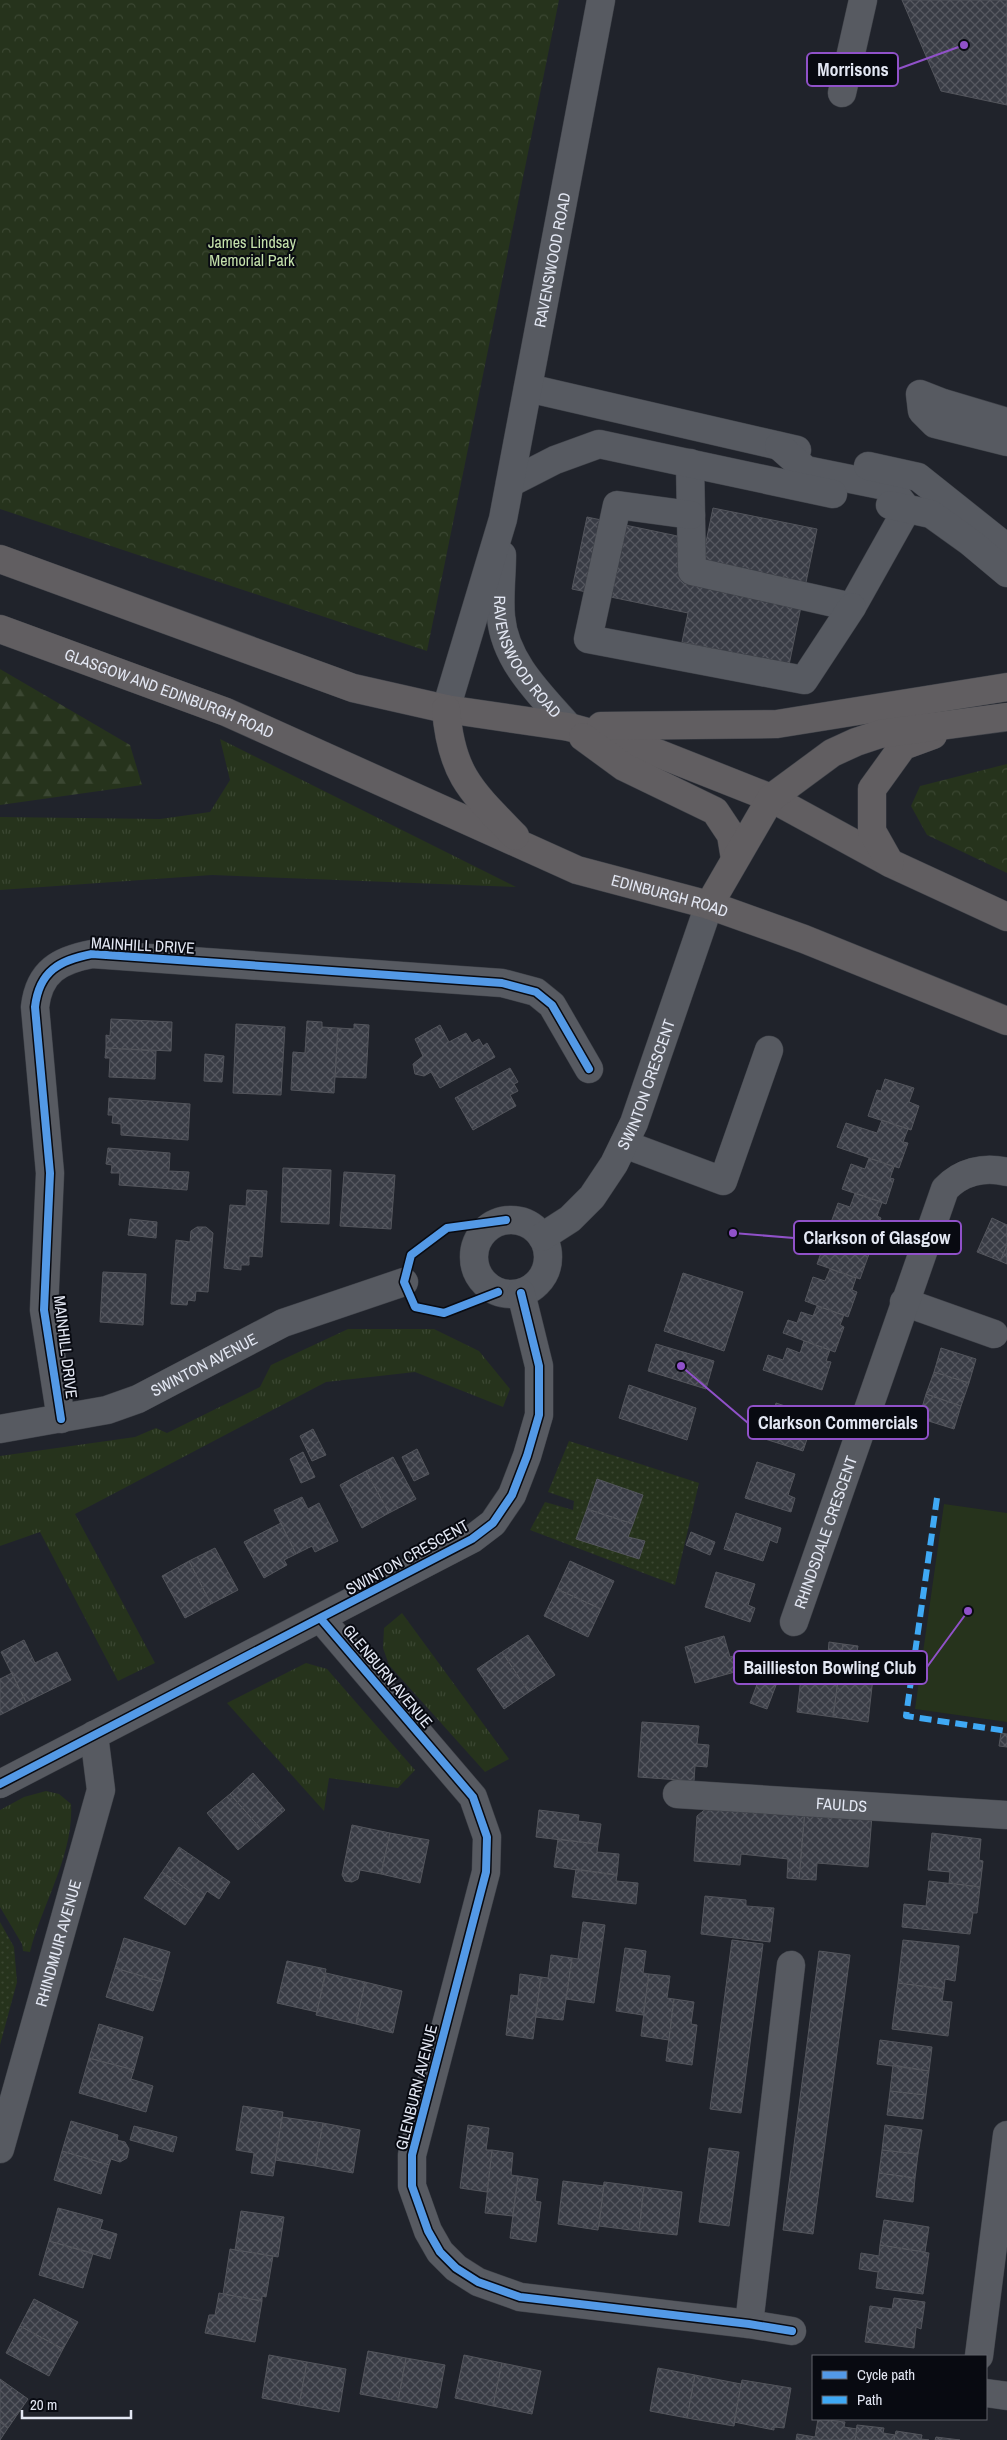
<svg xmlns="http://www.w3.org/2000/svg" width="1007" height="2440" font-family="'Archivo Narrow',sans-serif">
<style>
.grass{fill:url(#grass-tufts)}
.forest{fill:url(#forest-firs)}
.park{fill:url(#park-crowns)}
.garden{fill:url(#garden-dots);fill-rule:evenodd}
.pitch{fill:#26331c}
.building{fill:url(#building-cross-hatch);stroke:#53555c}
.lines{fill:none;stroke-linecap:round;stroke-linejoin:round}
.minor-casing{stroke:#3e4148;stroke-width:29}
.major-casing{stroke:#3e4148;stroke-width:29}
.minor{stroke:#575a61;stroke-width:28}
.major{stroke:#615e61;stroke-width:28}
.quiet{stroke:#3fa9f5;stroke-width:6;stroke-dasharray:12 6;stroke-linecap:butt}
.cycleway-casing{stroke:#080a11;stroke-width:11}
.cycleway{stroke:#5399e6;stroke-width:8}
.labels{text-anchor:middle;stroke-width:4;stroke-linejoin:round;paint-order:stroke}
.park-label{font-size:16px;fill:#c4e1ab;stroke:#080a11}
.street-label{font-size:16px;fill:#e3e7f3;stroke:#080a11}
.leader{fill:none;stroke:#9051c9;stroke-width:2}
.callout-dot{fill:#9051c9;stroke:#080a11;stroke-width:2}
.callout{fill:#080a11;stroke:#9051c9;stroke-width:2}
.callout-label{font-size:18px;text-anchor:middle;font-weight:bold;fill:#e3e7f3}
</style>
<defs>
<pattern id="grass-tufts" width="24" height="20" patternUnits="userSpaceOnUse" patternTransform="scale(1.25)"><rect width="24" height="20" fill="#26331c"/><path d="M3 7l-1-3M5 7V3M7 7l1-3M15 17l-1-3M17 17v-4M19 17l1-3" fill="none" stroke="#3b4732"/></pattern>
<pattern id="forest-firs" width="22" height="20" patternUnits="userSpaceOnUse" patternTransform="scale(1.25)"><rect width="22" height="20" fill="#26331c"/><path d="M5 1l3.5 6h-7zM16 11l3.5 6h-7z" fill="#3b4732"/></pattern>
<pattern id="park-crowns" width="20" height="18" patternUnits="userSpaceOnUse" patternTransform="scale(1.25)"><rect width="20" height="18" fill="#26331c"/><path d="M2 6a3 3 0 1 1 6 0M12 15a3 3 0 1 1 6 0" fill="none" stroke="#3b4732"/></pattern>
<pattern id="garden-dots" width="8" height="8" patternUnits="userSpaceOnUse" patternTransform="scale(1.25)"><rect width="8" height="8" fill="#26331c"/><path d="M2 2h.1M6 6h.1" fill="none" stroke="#3b4732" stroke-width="1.8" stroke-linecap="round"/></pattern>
<pattern id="building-cross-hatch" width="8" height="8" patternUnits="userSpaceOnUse" patternTransform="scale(1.25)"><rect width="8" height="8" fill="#393c45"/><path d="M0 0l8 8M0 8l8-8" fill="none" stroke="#565860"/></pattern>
</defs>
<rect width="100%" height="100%" fill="#20232b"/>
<!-- grass -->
<path class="grass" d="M220,739L516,887L212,875L0,890V817L160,819L210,812L230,780Z
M348,1329H434L479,1351L510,1389L503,1407L415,1372L326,1382L75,1514L155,1663L118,1681L40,1532L0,1546V1456L135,1437L156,1428L167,1433L260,1387L271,1365Z
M402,1613L509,1759L485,1772L389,1665L383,1648L384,1628Z
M306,1663L327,1669L415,1770L398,1788L329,1778L324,1811L227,1703Z
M46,1791L59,1794L71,1804C74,1855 42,1904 30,1952L23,1951L22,1944L0,1907V1810L24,1797Z"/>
<!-- forest -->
<path class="forest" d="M0,669L130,745L142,785L0,805Z"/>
<!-- park -->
<path class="park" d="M0,0H559L427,651L0,509Z
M1007,764V873L927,835L911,806L920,786Z"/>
<!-- garden -->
<path class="garden" d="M569,1441L699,1483L675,1585L530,1530L545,1502L573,1510L574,1501L548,1492ZM597,1480L643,1495L628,1537L645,1542L639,1559L577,1539Z
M0,1922L14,1947L17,1982L0,2045Z"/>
<!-- pitch -->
<path class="pitch" d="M944,1504L1007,1513V1722L915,1709Z"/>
<!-- building -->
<path class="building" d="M902,0H1007V105L941,91Z
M713,508L817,529L789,665L682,642L688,613L572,589L587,517L706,542Z
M111,1019L172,1022L171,1051L106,1048V1035L110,1036Z
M307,1021L322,1022V1027L338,1028L334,1093L291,1090L293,1052L305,1053Z
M236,1024L285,1027L281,1095L233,1093Z
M354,1024L369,1025L366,1078L335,1077L338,1028L354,1029Z
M440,1025L449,1042L466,1033L472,1043L479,1039L483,1046L487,1043L495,1057L440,1088L431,1072L424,1076L415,1074L413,1064L423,1056L415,1039Z
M106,1048L156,1051L155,1079L109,1077L110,1058H105Z
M205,1054L224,1056L222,1082L204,1081Z
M510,1068L518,1082L514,1084L518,1091L510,1095L516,1106L473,1130L455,1098Z
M885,1079L914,1088L909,1102L919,1106L911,1130L868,1116L877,1090L881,1091Z
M109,1098L190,1104L188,1140L121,1135V1124L112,1123L113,1115H108Z
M882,1120L908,1129L903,1142L908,1143L899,1168L837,1147L846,1123L877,1133Z
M108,1148L170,1153L169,1171L189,1172L187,1190L119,1185L120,1173H111L112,1165L106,1164Z
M869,1158L894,1167L890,1178L894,1179L886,1204L842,1189L851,1164L865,1169Z
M283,1168L331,1170L329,1224L281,1222Z
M344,1172L395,1175L391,1229L340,1226Z
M247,1190L267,1191L262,1257L249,1256V1265H241V1270L224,1268L230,1205L246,1206Z
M855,1193L882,1202L877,1216L881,1218L873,1242L829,1228L838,1203L850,1207Z
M992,1218L1007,1225V1245L1000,1261L977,1252Z
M130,1219L157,1222L156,1238L128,1235Z
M197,1227H206L213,1233L208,1292L196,1291L195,1301L188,1300L187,1305L171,1304L176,1240L190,1242L191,1231Z
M842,1232L868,1241L864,1252L869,1254L860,1279L817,1264L826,1239L838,1244Z
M1007,1245V1264L1000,1261Z
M830,1269L856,1278L852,1290L857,1292L848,1317L805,1301L813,1277L825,1281Z
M103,1272L146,1274L143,1325L100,1322Z
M683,1273L743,1292L724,1351L664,1331Z
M817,1306L844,1315L840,1325L844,1327L835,1352L783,1333L788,1320L797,1323L801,1312L813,1316Z
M804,1341L830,1350L826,1361L831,1362L822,1390L763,1370L768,1355L783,1360L787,1348L800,1353Z
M656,1344L714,1361L706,1389L648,1371Z
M941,1348L976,1359L969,1383L934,1372Z
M934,1372L969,1383L961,1406L926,1394Z
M629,1385L696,1408L687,1440L619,1418Z
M926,1394L961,1406L954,1429L919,1418Z
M776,1403L822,1418L817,1432L810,1430L803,1451L765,1439Z
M313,1429L326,1455L312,1461L300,1436Z
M417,1449L429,1474L414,1481L402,1457Z
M303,1452L315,1477L301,1483L290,1459Z
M393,1457L416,1499L389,1513L366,1471Z
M757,1462L795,1474L788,1495L795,1498L791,1512L745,1498Z
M366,1471L389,1513L362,1528L340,1485Z
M597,1479L643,1495L633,1524L587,1509Z
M302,1497L308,1509L319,1503L338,1541L315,1552L312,1546L296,1554L274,1510Z
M587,1509L633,1524L628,1537L645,1541L639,1559L576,1539Z
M736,1513L781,1528L777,1543L770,1540L763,1561L724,1549Z
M281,1523L296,1554L284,1560L287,1565L264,1578L244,1542Z
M691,1532L715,1542L710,1555L686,1545Z
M215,1548L238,1590L211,1604L189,1561Z
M189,1561L211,1604L185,1618L162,1576Z
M570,1561L614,1581L601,1609L557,1589Z
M716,1572L755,1584L748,1605L755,1608L750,1622L705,1607Z
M557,1589L601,1609L588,1637L544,1616Z
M528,1635L555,1675L529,1692L502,1652Z
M724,1636L730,1657L737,1655L742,1670L695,1683L685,1647Z
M24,1640L35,1663L57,1652L71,1680L26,1702L1,1652Z
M829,1642L843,1644L833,1717L797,1712L804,1651L828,1654Z
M843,1644L858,1646L856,1657L875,1660L868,1722L833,1717Z
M502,1652L529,1692L504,1709L477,1669Z
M12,1673L26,1702L0,1715V1679Z
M761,1674L778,1680L767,1709L750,1703Z
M642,1722L699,1726L697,1744L709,1745L707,1767L695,1766L694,1781L638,1777Z
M1001,1733L1007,1734V1747L999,1746Z
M253,1773L285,1810L262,1830L230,1794Z
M230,1794L262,1830L238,1850L207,1813Z
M708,1807L805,1810L799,1879L787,1878L788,1859L741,1854L740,1865L694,1861L697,1816Z
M539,1810L579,1815L578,1821L601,1824L598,1844L536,1837Z
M805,1810L872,1815L868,1867L817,1863L816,1880L799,1879Z
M352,1825L390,1833L381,1874L360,1870L358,1879L352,1882L345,1881L342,1875Z
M390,1833L429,1840L420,1883L381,1874Z
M932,1833L981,1839L979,1860L983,1861L980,1887L949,1883L950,1872L928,1870Z
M558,1839L598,1844L597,1852L619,1854L617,1875L554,1867Z
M179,1847L230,1882L219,1899L207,1891L202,1900L162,1872Z
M576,1869L617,1875L616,1881L638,1883L636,1904L572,1897Z
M162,1872L202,1900L185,1925L144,1898Z
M929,1881L980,1887L977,1913H973L970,1934L902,1927L904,1904L926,1906Z
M705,1896L746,1900V1906L774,1908L770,1942L701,1934Z
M583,1922L605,1925L594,2003L566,1999L572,1958L578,1959Z
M124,1938L170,1952L162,1982L115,1968Z
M732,1940L763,1944L741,2113L710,2109Z
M903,1940L959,1946L955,1981L945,1979L944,1989L898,1983Z
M625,1948L646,1951L643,1973L649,1974L643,2015L616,2011Z
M819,1951L850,1955L813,2234L783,2230Z
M551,1955L572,1958L563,2020L535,2017L541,1977L548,1978Z
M287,1961L326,1969L317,2012L277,2003Z
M115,1968L162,1982L153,2011L106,1997Z
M326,1973L365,1982L356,2024L316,2015Z
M520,1974L541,1977L533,2039L506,2035L511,1995L518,1996Z
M649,1974L670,1976L667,1998L674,1999L669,2040L641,2036Z
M365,1982L402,1991L393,2033L356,2024Z
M898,1983L944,1989L942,2001L952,2002L948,2036L892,2029Z
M674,1999L694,2002L691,2024L697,2025L692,2065L666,2061Z
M99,2024L143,2037L134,2070L89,2058Z
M880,2040L932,2047L929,2071L877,2064Z
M89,2058L134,2070L131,2079L153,2086L146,2112L79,2093Z
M893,2065L929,2071L926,2095L890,2091Z
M890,2091L926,2095L923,2119L887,2115Z
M243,2106L283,2112L273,2176L251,2173L254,2153L236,2150Z
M282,2117L323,2123L315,2166L275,2160Z
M71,2121L118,2135L117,2140L125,2142L129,2149L127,2158L120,2162L111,2159L109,2165L62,2151Z
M323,2123L360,2130L353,2173L315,2166Z
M468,2125L489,2128L486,2150H492L487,2192L460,2188Z
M885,2125L922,2130L918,2154L882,2150Z
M134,2126L177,2137L173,2152L130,2140Z
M709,2148L739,2152L729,2226L699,2222Z
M492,2150L513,2153L511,2175L518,2176L513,2216L485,2213Z
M882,2150L918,2154L915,2178L879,2173Z
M62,2151L109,2165L101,2194L54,2180Z
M879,2173L915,2178L913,2202L876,2197Z
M518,2176L538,2179L535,2201L541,2202L536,2242L510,2238Z
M563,2181L604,2186L598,2230L558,2224Z
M604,2182L644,2187L639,2231L599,2226Z
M644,2187L682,2192L677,2235L639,2231Z
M58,2208L103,2220L100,2229L117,2234L110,2259L49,2241Z
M241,2211L284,2217L278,2257L235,2250Z
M884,2220L929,2227L925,2252L880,2245Z
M49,2241L93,2253L83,2288L39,2275Z
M880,2245L929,2253L923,2294L876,2288L878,2272L859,2269L861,2253L879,2256Z
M230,2249L273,2256L266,2297L262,2296V2301L223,2294Z
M219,2293L262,2301L255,2342L205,2333L209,2315H215Z
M894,2298L925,2302L921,2329L916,2327L914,2348L865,2342L870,2306L892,2309Z
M34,2299L78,2322L63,2349L20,2326Z
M20,2326L63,2349L49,2376L6,2353Z
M368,2351L406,2358L398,2401L360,2394Z
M269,2355L307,2362L299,2405L262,2398Z
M464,2355L502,2363L493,2406L455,2398Z
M406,2358L445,2365L437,2408L398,2401Z
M307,2362L346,2369L339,2412L299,2405Z
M502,2363L541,2371L532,2414L493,2406Z
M658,2368L695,2375L687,2418L650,2411Z
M695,2375L741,2384L734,2426L687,2418Z
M0,2379L28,2399L8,2428L0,2422Z
M742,2380L791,2388L784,2428L774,2427V2430L734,2422Z
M818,2419L845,2422L844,2427L857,2429L855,2440H796L797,2434L815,2437Z
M0,2422L8,2428L0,2440Z
M857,2425L884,2428L883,2433L895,2435L894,2440H855Z
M896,2431L922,2435L921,2439L929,2440H894Z
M936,2437L960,2440H935Z"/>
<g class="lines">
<defs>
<g id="minor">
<path d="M842,93L863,0"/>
<path d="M528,388L797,450"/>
<path d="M1007,422L943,403L920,394L922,411L935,424L1007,442"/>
<path d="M690,463L692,571L852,607L907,509L890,487L806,470L779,446"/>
<path d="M868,466L918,477L1007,548"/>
<path d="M510,483L555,460L599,444L833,494"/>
<path d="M890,505L931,514L970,542L1007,573"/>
<path d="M691,515L617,505L588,639L804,680L852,607"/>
<path id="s1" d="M502,555C502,575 499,597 501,617C505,662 541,695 569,727"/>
<path id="s2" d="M446,709L503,519L601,0"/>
<path d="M624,1144L723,1181L769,1050"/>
<circle cx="511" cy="1257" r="37"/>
<path id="s3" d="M542,1237L570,1219L592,1197L614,1164L634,1123L709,905"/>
<path d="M904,1302L994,1334"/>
<path d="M61,1419L44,1310L50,1173L35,1007C39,971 60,960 92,954L502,983L536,992L552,1005L589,1069"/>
<path id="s4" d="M0,1429L107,1410L138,1399L283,1323L404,1282"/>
<path d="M321,1619L473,1797L487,1837L486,1872L412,2155V2186L428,2231L440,2252L456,2268L478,2282L520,2297L749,2324L792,2331"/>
<path id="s5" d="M794,1622L945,1189C961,1172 984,1166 1007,1172"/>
<path d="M0,1784L472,1539L493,1523L512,1495L527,1456L539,1415V1366L521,1293"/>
<path id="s6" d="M677,1794L1007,1815"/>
<path id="s7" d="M0,2149L101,1790L94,1735"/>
<path d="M749,2324L791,1965"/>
<path d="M979,2356L1007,2135"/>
<path d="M986,2393L1007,2396"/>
</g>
<g id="major">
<path d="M0,559L353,688L446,709L569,727L642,747L771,798L890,863L1007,917"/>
<path id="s8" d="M0,629L226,712L577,870L709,905L804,939L1007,1021"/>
<path d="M446,709C451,774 471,791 515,836"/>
<path d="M601,726L777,724L1007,687"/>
<path d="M583,737L624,767L715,811L731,835L735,859"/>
<path d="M890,863L872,831V789L903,746L933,735"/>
<path d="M709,905L771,798L832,753L856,742L880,734L1007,717"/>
</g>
</defs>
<!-- minor casing -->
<use href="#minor" class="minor-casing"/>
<!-- major casing -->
<use href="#major" class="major-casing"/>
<!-- minor -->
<use href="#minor" class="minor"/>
<!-- major -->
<use href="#major" class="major"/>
<!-- quiet -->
<path class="quiet" d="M937,1498L906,1716L1007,1731"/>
<defs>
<path id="cycleway" d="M498,1292L444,1313L415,1307L404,1282L411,1255L447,1228L506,1220
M61,1419L44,1310L50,1173L35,1007C39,971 60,960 92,954L502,983L536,992L552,1005L589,1069
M321,1619L473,1797L487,1837L486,1872L412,2155V2186L428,2231L440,2252L456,2268L478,2282L520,2297L749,2324L792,2331
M0,1784L472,1539L493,1523L512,1495L527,1456L539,1415V1366L521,1293"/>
</defs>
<!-- cycleway casing -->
<use href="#cycleway" class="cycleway-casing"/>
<!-- cycleway -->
<use href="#cycleway" class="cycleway"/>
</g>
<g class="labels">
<!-- park labels -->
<g class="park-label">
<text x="252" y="248">James Lindsay<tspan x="252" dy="18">Memorial Park</tspan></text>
</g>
<!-- street labels -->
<g class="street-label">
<text dy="6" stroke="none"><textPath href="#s2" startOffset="462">RAVENSWOOD ROAD</textPath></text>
<text dy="6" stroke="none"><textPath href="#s1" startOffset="109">RAVENSWOOD ROAD</textPath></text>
<text dy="6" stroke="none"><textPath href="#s8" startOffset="181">GLASGOW AND EDINBURGH ROAD</textPath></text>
<text dy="6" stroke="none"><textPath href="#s8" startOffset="722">EDINBURGH ROAD</textPath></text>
<text transform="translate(143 945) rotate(3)" y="6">MAINHILL DRIVE</text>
<text dy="6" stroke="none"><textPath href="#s3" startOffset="190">SWINTON CRESCENT</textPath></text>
<text transform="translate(66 1347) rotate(83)" y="6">MAINHILL DRIVE</text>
<text dy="6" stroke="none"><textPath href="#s4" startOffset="216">SWINTON AVENUE</textPath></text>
<text dy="6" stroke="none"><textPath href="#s5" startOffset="95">RHINDSDALE CRESCENT</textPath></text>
<text transform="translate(407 1557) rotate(-29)" y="6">SWINTON CRESCENT</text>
<text transform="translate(388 1676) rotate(50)" y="6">GLENBURN AVENUE</text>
<text dy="6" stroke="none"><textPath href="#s6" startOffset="165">FAULDS</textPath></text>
<text dy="6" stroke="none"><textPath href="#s7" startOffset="214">RHINDMUIR AVENUE</textPath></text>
<text transform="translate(416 2087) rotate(-76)" y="6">GLENBURN AVENUE</text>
</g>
</g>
<!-- callouts -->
<path class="leader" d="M964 45L898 69M733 1233L794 1238M681 1366L748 1423M968 1611L927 1667"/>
<g class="callout-dot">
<circle cx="964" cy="45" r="5"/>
<circle cx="733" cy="1233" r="5"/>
<circle cx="681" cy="1366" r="5"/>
<circle cx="968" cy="1611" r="5"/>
</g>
<g class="callout">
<rect x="807" y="53" width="91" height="33" rx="5"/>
<rect x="794" y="1221" width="167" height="33" rx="5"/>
<rect x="748" y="1406" width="180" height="33" rx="5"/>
<rect x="734" y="1651" width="193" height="33" rx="5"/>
</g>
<g class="callout-label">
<text x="853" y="76">Morrisons</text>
<text x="877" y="1244">Clarkson of Glasgow</text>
<text x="838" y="1429">Clarkson Commercials</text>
<text x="830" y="1674">Baillieston Bowling Club</text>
</g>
<!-- legend -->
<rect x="812" y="2355" width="175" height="65" fill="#080a11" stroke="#60626b"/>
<rect x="822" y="2371" width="25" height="8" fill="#5399e6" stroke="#60626b"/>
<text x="857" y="2380" font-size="15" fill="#e3e7f3">Cycle path</text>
<rect x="822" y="2396" width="25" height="8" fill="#3fa9f5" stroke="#60626b"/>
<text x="857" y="2405" font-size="15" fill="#e3e7f3">Path</text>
<!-- scale -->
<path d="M22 2410v8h109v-8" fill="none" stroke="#e3e7f3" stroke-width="2.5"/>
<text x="30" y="2410" font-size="15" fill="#e3e7f3" stroke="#080a11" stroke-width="4" paint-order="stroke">20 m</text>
</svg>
